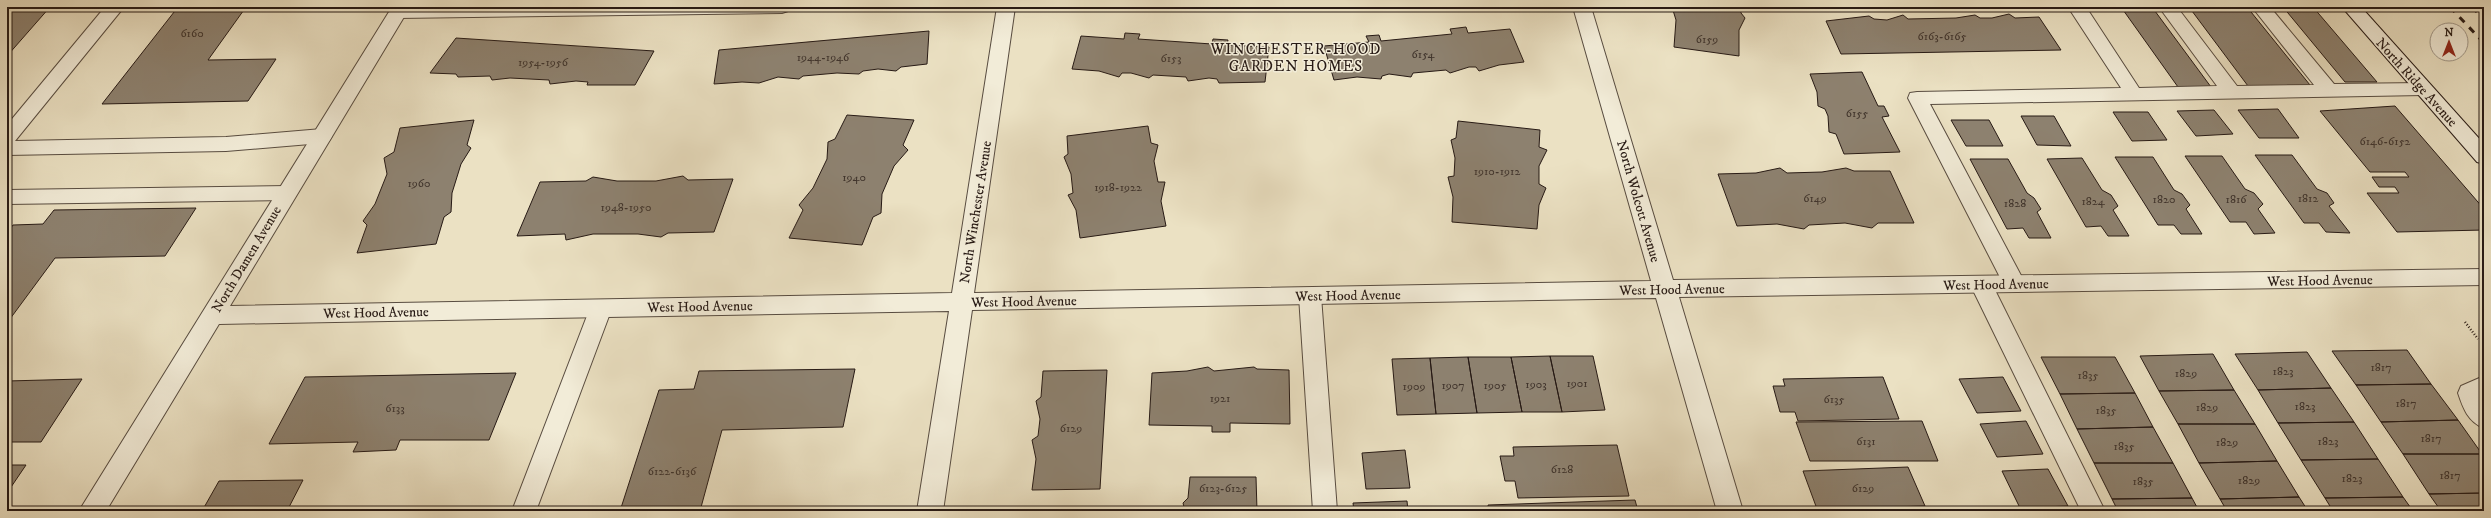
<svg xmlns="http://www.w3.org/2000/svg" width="2491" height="518" font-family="'IM FELL DW Pica',serif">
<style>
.building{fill:#8d816f;stroke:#271a15}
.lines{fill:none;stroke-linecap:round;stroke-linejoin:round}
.lane-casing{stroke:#584c40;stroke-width:2}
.street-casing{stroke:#584c40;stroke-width:2}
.secondary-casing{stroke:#271a15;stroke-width:2}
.path{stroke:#271a15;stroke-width:2.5;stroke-dasharray:1 2;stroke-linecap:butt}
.lane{fill:#f2ecd8;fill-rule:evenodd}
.street{fill:#f2ecd8;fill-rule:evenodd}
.secondary{fill:#f2ecd8;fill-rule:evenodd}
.rail{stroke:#271a15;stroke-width:3;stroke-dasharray:7 7;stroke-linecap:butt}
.labels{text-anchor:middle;stroke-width:3;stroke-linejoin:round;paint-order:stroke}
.number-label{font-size:12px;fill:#40342c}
.street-label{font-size:14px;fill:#271a15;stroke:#f2ecd8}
.neighbourhood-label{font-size:15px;letter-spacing:1px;fill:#271a15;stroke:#f2ecd8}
</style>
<rect width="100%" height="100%" fill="#ebe1c3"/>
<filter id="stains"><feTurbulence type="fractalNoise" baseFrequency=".005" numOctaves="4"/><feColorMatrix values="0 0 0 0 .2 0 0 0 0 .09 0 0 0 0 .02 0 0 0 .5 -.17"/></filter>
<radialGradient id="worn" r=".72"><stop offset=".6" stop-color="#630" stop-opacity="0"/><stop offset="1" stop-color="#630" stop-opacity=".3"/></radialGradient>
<!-- building -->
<path class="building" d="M7,7H50L7,56Z
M178,7H246L208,60L276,59L248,101L102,104Z
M1672,7H1740L1741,13L1745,18L1739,30V56L1674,47L1676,20Z
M2121,7H2152L2211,87H2178Z
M2189,7H2247L2310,85L2248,86Z
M2283,7H2313L2377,82H2345Z
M2009,14L2015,18L2039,17L2061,50L1841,54L1826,21L1869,16L1874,19L1887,20L1903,15L1908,19L1956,18L1975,15L1980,18H1992Z
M1466,27L1468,33L1510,29L1524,62L1499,65L1479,71L1476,67H1469L1450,73L1446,70L1413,73L1411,77L1389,74L1382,76L1381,79L1357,77L1334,80L1324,46L1369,42L1366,36L1379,35L1381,41L1452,34L1450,29Z
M929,31L927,64L901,67L896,71L878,69L863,71L859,74L837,73L803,76L799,79L778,77L759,83L742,82L714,84L719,50Z
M1125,33L1140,34L1138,39L1212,44L1213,39L1228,40L1227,45L1269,47L1265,82L1219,83L1217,79L1209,78L1188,81L1186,77L1153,75L1149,78L1131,73H1122L1119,77L1099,71L1072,69L1081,36L1124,39Z
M456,38L654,51L635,85H587L588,82L576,81L550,84L549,80L510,78L492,80L490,76L458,77L456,74L430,73Z
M1862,72L1878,106H1884L1889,116L1882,117L1900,152L1844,154L1836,134L1829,132L1828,116L1825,109L1818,106L1817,92L1810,74Z
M2395,106L2484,209V230L2397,232L2367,193H2399L2395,187H2379L2372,177H2409L2405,172H2370L2320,111Z
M2278,109L2299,138H2259L2238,110Z
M2214,110L2233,134L2196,136L2177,111Z
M2113,112H2148L2167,140L2132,141Z
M847,115L914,120L903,145L908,150L894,166L882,194L881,213L873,217L862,245L789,238L803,210L799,205L813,188L827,159L828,142L835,139Z
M2021,116H2054L2071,146L2037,145Z
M474,120L467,145L471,148L461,164L452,193L451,212L444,217L436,244L357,253L367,225L363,221L375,204L387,174L384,158L394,152L400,128Z
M1951,120H1989L2003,146H1966Z
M1458,121L1540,130L1539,147L1547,150L1539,166V184L1546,188L1539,205L1537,229L1452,222L1453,197L1448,177L1454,176L1455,158L1451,140L1456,138Z
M1148,126L1151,143L1158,145L1154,161L1158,182H1165L1161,201L1166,226L1080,238L1076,210L1068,195L1073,193L1071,174L1064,157L1068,154L1067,136Z
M2255,155H2292L2317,189L2327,193L2334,203L2329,206L2350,233L2326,232L2319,223H2304Z
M2185,156H2222L2245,189L2254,193L2263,204L2258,209L2275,233L2254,234L2246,222H2230Z
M2115,157H2153L2174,190L2182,194L2190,205L2186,209L2202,234H2181L2174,225H2158Z
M2082,158L2102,190L2111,195L2118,206L2113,210L2129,236H2108L2101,226L2086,227L2047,159Z
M1970,159H2008L2027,193L2034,198L2041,209L2037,212L2051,238H2029L2023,228L2007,229Z
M1780,168L1787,173L1822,172L1846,168L1854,171H1890L1914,223H1878L1872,228L1845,223L1809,225L1804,229L1777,224L1737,226L1718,174L1756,173Z
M683,176L688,180L733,179L714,232L668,233L661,237L638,234H593L566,240L565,234L517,236L540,182L586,181L593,177L617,181H656Z
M196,208L165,256L55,258L7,323V233L13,225L43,224L54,210Z
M2407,350L2431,384L2356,385L2332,351Z
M2307,352L2331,388L2258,390L2235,354Z
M2213,354L2234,390L2159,391L2140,356Z
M1550,356H1593L1605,410L1562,412Z
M1550,356L1562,412H1522L1511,357Z
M1468,357H1511L1522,412L1477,413Z
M1468,357L1477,413L1436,414L1430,358Z
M2041,357H2115L2135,393L2060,394Z
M1430,358L1436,414L1397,415L1392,359Z
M1208,367L1214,371L1254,367L1257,369L1289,370L1290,424L1230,423V432H1212V426L1149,425L1152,373L1187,371Z
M855,369L843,427L722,430L700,511H620L659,390L694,389L699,371Z
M1107,370L1100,489L1032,490L1036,459L1032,440L1038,436L1040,419L1036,401L1041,397L1043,371Z
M516,373L489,440H400L396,450L353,452L358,442L269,444L305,377Z
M1883,377L1899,419L1798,421L1795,412H1780L1773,386H1785L1783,379Z
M2003,377L2021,411L1977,413L1959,379Z
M82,379L41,442H7V381Z
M2431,384L2458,420L2381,422L2356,385Z
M2331,388L2354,422L2278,423L2258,390Z
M2234,390L2255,424H2178L2159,391Z
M2135,393L2153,427L2077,429L2060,394Z
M2458,420L2482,454H2403L2381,422Z
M1922,421L1938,461H1810L1796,422Z
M2026,421L2043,454L1997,457L1980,424Z
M2354,422L2378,459L2301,460L2278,423Z
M2178,424H2255L2277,461L2199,463Z
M2153,427L2173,463H2094L2077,429Z
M1617,445L1629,496L1518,498L1515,481H1505L1500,456H1514L1513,447Z
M1405,450L1410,488L1366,489L1362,453Z
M2403,454H2482L2484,493L2429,494Z
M2378,459L2403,497L2325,498L2301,460Z
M2277,461L2299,497L2220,499L2199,463Z
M2094,463H2173L2192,498L2112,499Z
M7,465H26L7,493Z
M1908,467L1925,506L1817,509L1803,471Z
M2048,469L2068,506L2020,508L2002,471Z
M1190,477H1256L1257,511H1185L1183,503L1188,498Z
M303,480L287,511H202L219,481Z
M2484,493V511H2441L2429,494Z
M2299,497L2308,511H2227L2220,499Z
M2403,497L2413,511H2333L2325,498Z
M2192,498L2199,511H2118L2112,499Z
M1635,500L1638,511H1489L1488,505Z
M1407,501L1408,511H1354L1353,503Z"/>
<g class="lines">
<defs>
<path id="lane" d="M105,7H124L15,141L226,137L322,129L329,131L332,136L329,141L322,143L226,151L7,155V125Z
M396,7H791L788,11L782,13L398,18L392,16L389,12Z
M2068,7H2086L2139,88L2217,86L2159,7H2177L2237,86L2314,85L2252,7H2270L2334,84L2423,83L2430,85L2432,89L2430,93L2423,95L1930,104L2025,283L2022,289L2014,291L2006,289L1908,98L1910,93L1917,92L2121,88Z
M287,186L294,188L297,193L294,198L287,200L7,204V190Z
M1981,276L1989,278L1992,284L2105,511H2081L1970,284L1973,278Z
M1310,288L1318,290L1321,296L1337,511H1313L1299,296L1302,290Z
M601,300L609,302L612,308L536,511H512L590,308L593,302Z
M2484,376V396L2482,397L2484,428C2468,422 2463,408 2458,393L2461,386Z"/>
<path id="street" d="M392,7H410L230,306L952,293L997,7H1015L974,293L1651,281L1573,7H1591L1673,280L2484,269V285L1679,297L1743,511H1717L1656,298L972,310L943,511H917L949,311L219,324L106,511H79Z"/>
<path id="secondary" d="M2342,7H2361L2484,144V164L2477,162Z"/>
</defs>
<!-- lane casing -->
<use href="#lane" class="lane-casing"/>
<!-- street casing -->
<use href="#street" class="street-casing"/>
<!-- secondary casing -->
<use href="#secondary" class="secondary-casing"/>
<!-- path -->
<path class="path" d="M2465,322L2478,339"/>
<!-- lane -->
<use href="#lane" class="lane"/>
<!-- street -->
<use href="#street" class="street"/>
<!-- secondary -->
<use href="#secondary" class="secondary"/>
<!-- rail -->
<path class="rail" d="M2450,7L2484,43
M2472,7L2484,19"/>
</g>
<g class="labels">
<!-- number labels -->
<g class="number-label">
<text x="192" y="37">6160</text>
<text x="1942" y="40">6163-6165</text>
<text x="1707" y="43">6159</text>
<text x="1423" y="58">6154</text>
<text x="823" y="61">1944-1946</text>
<text x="1171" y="62">6153</text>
<text x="543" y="66">1954-1956</text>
<text x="1857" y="117">6155</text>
<text x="2385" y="145">6146-6152</text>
<text x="1497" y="175">1910-1912</text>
<text x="854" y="181">1940</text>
<text x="419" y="187">1960</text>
<text x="1118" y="191">1918-1922</text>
<text x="1815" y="202">6149</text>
<text x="2308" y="202">1812</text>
<text x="2164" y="203">1820</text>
<text x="2236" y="203">1816</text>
<text x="2093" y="205">1824</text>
<text x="2015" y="207">1828</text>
<text x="626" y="211">1948-1950</text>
<text x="2381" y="371">1817</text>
<text x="2283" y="375">1823</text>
<text x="2186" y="377">1829</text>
<text x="2088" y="379">1835</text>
<text x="1577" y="387">1901</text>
<text x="1536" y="388">1903</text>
<text x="1453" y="389">1907</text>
<text x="1495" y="389">1905</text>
<text x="1414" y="390">1909</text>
<text x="1220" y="402">1921</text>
<text x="1834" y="403">6135</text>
<text x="2406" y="407">1817</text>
<text x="2305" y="410">1823</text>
<text x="2207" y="411">1829</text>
<text x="395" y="412">6133</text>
<text x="2106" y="414">1835</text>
<text x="1071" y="432">6129</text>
<text x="2431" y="442">1817</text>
<text x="1866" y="445">6131</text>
<text x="2328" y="445">1823</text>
<text x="2227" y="446">1829</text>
<text x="2124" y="450">1835</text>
<text x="1562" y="473">6128</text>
<text x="672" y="475">6122-6136</text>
<text x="2450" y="479">1817</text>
<text x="2352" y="482">1823</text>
<text x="2249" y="484">1829</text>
<text x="2143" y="485">1835</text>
<text x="1223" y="492">6123-6125</text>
<text x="1863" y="492">6129</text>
</g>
<!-- street labels -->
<g class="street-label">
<text transform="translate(2417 82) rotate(48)" y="5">North Ridge Avenue</text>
<text transform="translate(1639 201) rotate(74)" y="5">North Wolcott Avenue</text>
<text transform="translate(975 212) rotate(-81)" y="5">North Winchester Avenue</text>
<text transform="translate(246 259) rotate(-59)" y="5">North Damen Avenue</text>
<text transform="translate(2320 280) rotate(-1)" y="5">West Hood Avenue</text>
<text transform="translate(1996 284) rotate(-1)" y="5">West Hood Avenue</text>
<text transform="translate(1672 289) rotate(-1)" y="5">West Hood Avenue</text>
<text transform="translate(1348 295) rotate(-1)" y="5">West Hood Avenue</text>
<text transform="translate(1024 301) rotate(-1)" y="5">West Hood Avenue</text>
<text transform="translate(700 306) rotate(-1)" y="5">West Hood Avenue</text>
<text transform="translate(376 312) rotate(-1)" y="5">West Hood Avenue</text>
</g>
<!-- neighbourhood labels -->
<g class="neighbourhood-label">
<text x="1296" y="54">WINCHESTER-HOOD<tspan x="1296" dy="17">GARDEN HOMES</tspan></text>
</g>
</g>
<!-- margin -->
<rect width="2491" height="518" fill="none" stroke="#ebe1c3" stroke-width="24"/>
<rect x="8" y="8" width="2475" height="502" fill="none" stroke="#271a15" stroke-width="2"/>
<rect x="12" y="12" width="2467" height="494" fill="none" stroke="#271a15"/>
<!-- north arrow -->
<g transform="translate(2449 42)"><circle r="19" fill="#f2ecd8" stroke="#a1988a"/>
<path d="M0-3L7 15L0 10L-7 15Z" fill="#8f2418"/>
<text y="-6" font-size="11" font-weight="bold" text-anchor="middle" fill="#271a15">N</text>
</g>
<rect width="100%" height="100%" filter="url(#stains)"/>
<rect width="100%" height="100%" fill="url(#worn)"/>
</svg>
